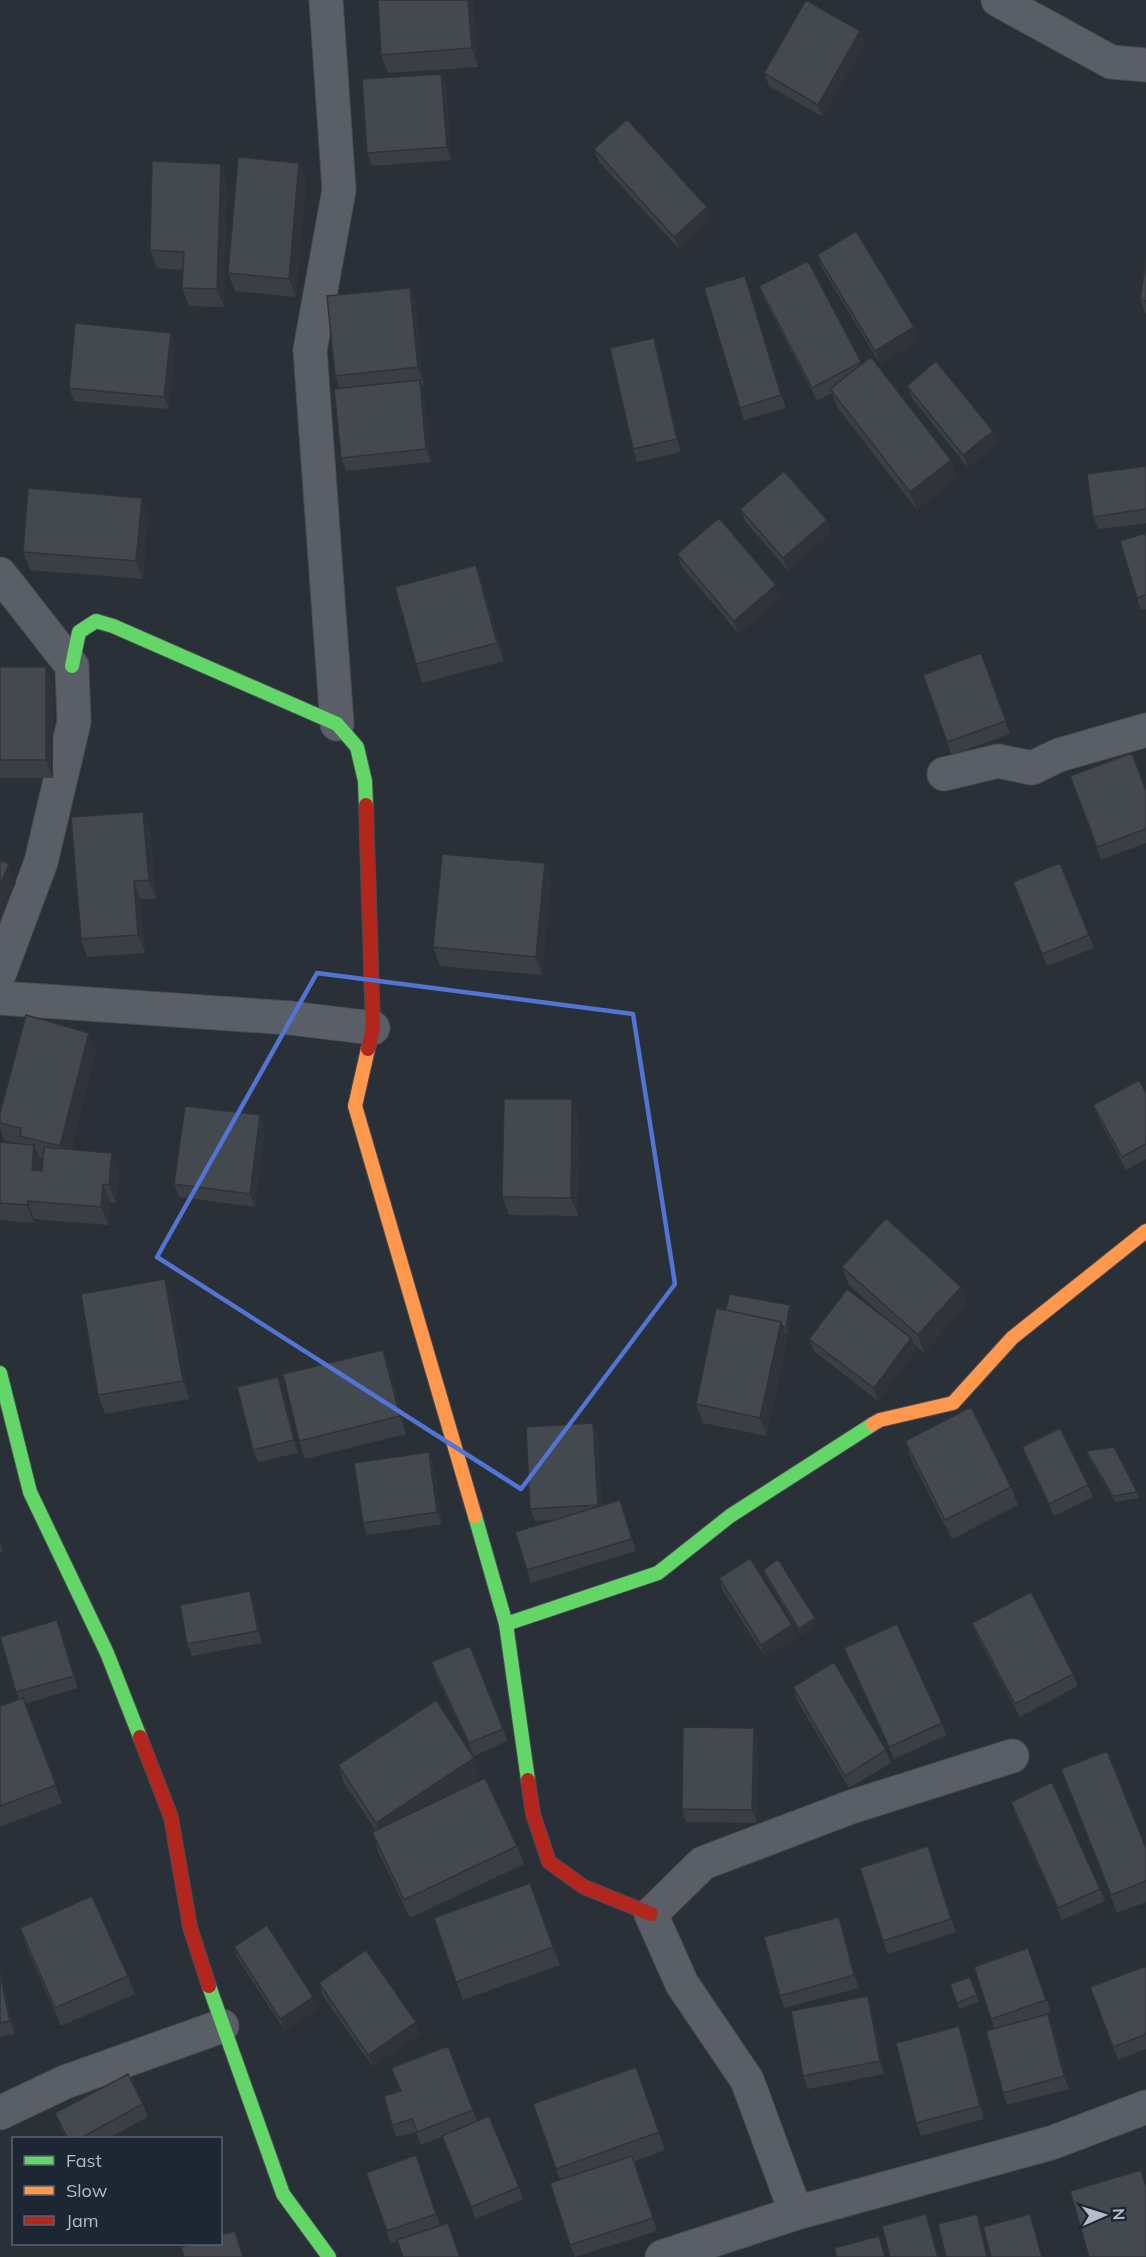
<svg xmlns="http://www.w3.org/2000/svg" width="1146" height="2257" font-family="Mulish,sans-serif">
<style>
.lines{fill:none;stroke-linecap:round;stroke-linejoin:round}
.street-casing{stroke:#484c53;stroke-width:35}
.fast-casing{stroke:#484c53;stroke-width:16}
.slow-casing{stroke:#484c53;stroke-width:16}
.jam-casing{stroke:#484c53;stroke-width:16}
.street{stroke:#5a5e66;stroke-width:33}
.fast{stroke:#63d668;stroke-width:14}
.slow{stroke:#ff974d;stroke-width:14}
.jam{stroke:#b3261e;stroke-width:14}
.wall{fill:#3a3f45;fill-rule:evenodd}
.shaded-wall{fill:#303338}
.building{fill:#444950;stroke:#303338;stroke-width:1.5}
.marked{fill:none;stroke:#5274d3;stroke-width:4.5;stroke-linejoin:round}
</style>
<rect width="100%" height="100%" fill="#2a3038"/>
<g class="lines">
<defs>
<path id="street" d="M326,0L339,190L310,350L337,724
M998,0L1111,62L1146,65
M0,574L72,666L74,722L41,862L0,972
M944,774L998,761L1032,768L1059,755L1146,730
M0,998L290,1018L373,1028
M0,2113L65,2082L222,2026
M796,2213L747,2080L682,1984L651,1914L703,1863L851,1807L1012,1756
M662,2257L796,2213L1051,2143L1146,2107"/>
<path id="fast" d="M72,666L79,632L96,621L113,626L337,724L357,747L365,781L366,805
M0,1373L30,1492L107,1653L140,1737
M475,1516L506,1624L528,1780
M506,1624L658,1573L730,1516L873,1424
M209,1986L283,2194L329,2257"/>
<path id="slow" d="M368,1049L355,1106L475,1516
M873,1424L880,1420L953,1403L1012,1338L1146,1231"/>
<path id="jam" d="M366,805L373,1028L368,1049
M140,1737L171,1817L190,1927L209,1986
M528,1780L533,1814L549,1862L584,1887L651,1914"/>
</defs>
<!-- street casing -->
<use href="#street" class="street-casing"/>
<!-- fast casing -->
<use href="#fast" class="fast-casing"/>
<!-- slow casing -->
<use href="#slow" class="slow-casing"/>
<!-- jam casing -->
<use href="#jam" class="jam-casing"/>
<!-- street -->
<use href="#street" class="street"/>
<!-- fast -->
<use href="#fast" class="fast"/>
<!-- slow -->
<use href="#slow" class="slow"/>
<!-- jam -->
<use href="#jam" class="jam"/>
</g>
<!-- wall -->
<path class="wall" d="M378,0H473L478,67L388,73L381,55Z
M860,31L865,43L823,117L769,86L764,73Z
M441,74L446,86L451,160L372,166L367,153Z
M594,149L712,219L679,249L599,162Z
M299,163L306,181L296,297L235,291L228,273Z
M221,164L227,182L224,307L189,306L182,288L183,270L157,268L150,250Z
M817,255L919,340L880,364L822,268Z
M1146,260V313L1145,312L1140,300Z
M808,261L862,364L958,478L917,510L837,407L832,393L817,401L764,299L759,286Z
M745,276L786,408L744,420L740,408Z
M416,306L424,385L422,386L424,393L431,462L346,471L341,458L340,389L335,376Z
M171,333L175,346L169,409L74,401L69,388Z
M654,338L658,350L681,452L637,462L633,449Z
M907,386L993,431L998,443L968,468L912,398Z
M1146,466V523L1098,529L1093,517Z
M740,509L831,533L788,571L745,521Z
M148,516L143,579L30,570L23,552Z
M1146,533V609L1141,610L1137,598Z
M677,554L781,598L739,634L682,567Z
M476,565L483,583L504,661L422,683L416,664Z
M981,653L1010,734L951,755L947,742Z
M0,667H46L53,686V778H0Z
M1070,776L1146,791V843L1101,860Z
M143,812L150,830L156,899H140L145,953L87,957L81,939Z
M545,863L551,882L542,975L440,966L433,947Z
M1018,894L1089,935L1094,948L1047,966Z
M96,1051L71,1149L119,1171L116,1203L110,1202L108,1225L34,1219V1223L0,1220V1142L16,1143L4,1140L0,1128V1113ZM39,1157L43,1158L42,1171H40L41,1163Z
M1146,1093V1159L1126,1170L1098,1117L1093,1105Z
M572,1099L579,1117L578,1216L509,1215L502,1197Z
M265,1128L255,1207L179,1197L174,1184Z
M842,1267L961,1287L968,1305L924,1353L913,1343L916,1351L878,1401L814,1351L809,1339L888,1320L849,1285Z
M165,1279L172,1297L189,1399L105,1414L98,1395Z
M726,1310L793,1311L788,1334H785L787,1340L767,1436L703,1423L696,1404Z
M390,1368L406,1434L305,1459L299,1441Z
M278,1377L283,1390L298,1453L258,1462L253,1450Z
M598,1436L602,1505L625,1512L636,1551L531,1583L527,1570L552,1520L535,1521L530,1509Z
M905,1441L1011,1487L1018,1505L952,1539L911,1459Z
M1022,1447L1088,1485L1093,1497L1054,1516L1027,1460Z
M1086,1451L1137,1492L1139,1498L1115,1502L1088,1457Z
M433,1465L442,1524L367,1535L363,1523Z
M0,1542L3,1551L0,1552Z
M763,1570L817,1625L801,1635L765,1576Z
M719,1578L797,1638L765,1657L723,1591Z
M255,1604L262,1643L192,1656L187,1644Z
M972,1623L1073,1674L1078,1686L1020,1717L977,1636Z
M62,1632L78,1688L25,1704L62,1803L0,1827V1706L19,1699L16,1692Z
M844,1648L942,1723L946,1735L894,1759L849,1661Z
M431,1662L503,1729L507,1741L474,1756L435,1674Z
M793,1687L886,1750L891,1763L849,1788L797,1700Z
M754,1728L758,1741L757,1823L686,1822L682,1809Z
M338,1765L481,1777L461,1790L517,1846L524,1864L410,1918L378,1851L372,1832L376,1831L344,1783Z
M1061,1769L1146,1848V1902L1117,1913Z
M1011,1802L1100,1889L1105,1901L1062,1920L1015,1814Z
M932,1858L956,1932L888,1954L883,1941Z
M530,1883L560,1965L463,2000L434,1918Z
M839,1917L843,1929L859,1988L784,2008L780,1996Z
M20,1928L128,1976L135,1994L61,2026L26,1946Z
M234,1947L313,1997L318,2009L285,2031L238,1959Z
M1028,1948L1051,2012L1038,2017L1053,2027L1069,2089L1007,2105L1003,2093L994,2028L974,1967Z
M1146,1966V2049L1118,2060L1090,1987Z
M0,1968L15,2034L0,2037Z
M970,1977L979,2002L959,2009L950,1984Z
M319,1983L416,2022L420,2035L373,2067L323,1996Z
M872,2008L884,2074L808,2089L803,2076Z
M959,2026L964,2039L984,2119L921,2136L916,2123Z
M636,2067L665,2150L635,2161L657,2231L575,2257L570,2245L560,2180L533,2104Z
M391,2068L473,2110L477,2121L519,2187L523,2199L476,2219L442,2137L421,2145L416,2132L396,2137L392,2125L400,2091Z
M143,2104L148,2117L107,2139H66L60,2125L55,2113Z
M416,2155L440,2225L391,2244L366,2173Z"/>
<!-- shaded-wall -->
<path class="shaded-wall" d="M468,0H473L478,67L472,48Z
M860,31L865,43L823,117L818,105Z
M441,74L446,86L451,160L447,147Z
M299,163L306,181L296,297L289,279Z
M221,164L227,182L224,307L217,289Z
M707,207L712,219L679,249L674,237Z
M745,276L750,288L786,408L781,395Z
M410,288L416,306L424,385L418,367Z
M914,327L919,340L880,364L875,351Z
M171,333L175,346L169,409L164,397Z
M654,338L658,350L681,452L677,439Z
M420,380L424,393L431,462L426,449Z
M993,431L998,443L968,468L963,455Z
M951,460L958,478L917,510L910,492Z
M142,498L148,516L143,579L136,561Z
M827,520L831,533L788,571L783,558Z
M476,565L483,583L504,661L497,643Z
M776,585L781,598L739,634L734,621Z
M46,667L53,686V778L46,760Z
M143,812L150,830L156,899L149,880Z
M545,863L551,882L542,975L536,957Z
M9,864L16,882L0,920V886Z
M134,881L140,899L145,953L138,935Z
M89,1033L96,1051L67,1164L60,1146Z
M572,1099L579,1117L578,1216L571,1198Z
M260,1115L265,1128L255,1207L250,1194Z
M34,1145L41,1163L39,1189L32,1170Z
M112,1153L119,1171L116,1203L109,1185Z
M103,1184L110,1202L108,1225L101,1207Z
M28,1201L34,1219V1223L27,1205Z
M165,1279L172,1297L189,1399L183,1381Z
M961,1287L968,1305L924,1353L918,1335Z
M790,1305L793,1311L788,1334L786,1328Z
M781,1322L787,1340L767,1436L760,1418Z
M911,1338L916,1351L878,1401L874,1388Z
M383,1350L390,1368L406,1434L400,1416Z
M278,1377L283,1390L298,1453L294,1440Z
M593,1423L598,1436L603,1518L598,1505Z
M429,1452L433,1465L442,1524L437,1512Z
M620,1500L625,1512L636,1551L632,1539Z
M250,1591L255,1604L262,1643L258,1631Z
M815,1618L817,1625L801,1635L799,1629Z
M57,1620L62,1632L78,1688L74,1676Z
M792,1625L797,1638L765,1657L761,1645Z
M754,1728L758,1741L757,1823L752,1810Z
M474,1758L481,1777L383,1842L376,1823Z
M839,1917L843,1929L859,1988L854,1975Z
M0,1968L2,1974L15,2034L10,2021L0,1974Z
M868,1996L872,2008L884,2074L880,2061Z
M313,1997L318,2009L285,2031L280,2019Z
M1048,2014L1053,2027L1069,2089L1064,2076Z
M416,2022L420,2035L373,2067L368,2055Z
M959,2026L964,2039L984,2119L980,2106Z
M926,2214L933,2233L940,2257H938Z
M977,2214L981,2227L989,2257H987Z
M1030,2214L1034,2227L1043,2257H1042Z"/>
<!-- building -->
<path class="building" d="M378,0H468L472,48L381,55Z
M806,0L860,31L818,105L764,73Z
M441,74L447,147L367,153L362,79Z
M627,119L707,207L674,237L594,149Z
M238,157L299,163L289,279L228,273Z
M152,161L221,164L217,289L182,288L184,252L150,250Z
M856,231L914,327L875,351L817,255Z
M1146,260V301L1140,300Z
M808,261L861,362L812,388L759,286Z
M745,276L781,395L740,408L704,288Z
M410,288L418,367L335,376L327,296Z
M75,323L171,333L164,397L69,388Z
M654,338L677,439L633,449L610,348Z
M871,357L951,460L910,492L830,389Z
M936,361L993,431L963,455L907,386Z
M420,380L426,449L341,458L334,389Z
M1146,466V509L1093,517L1087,474Z
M784,471L827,520L783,558L740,509Z
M28,488L142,498L136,561L23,552Z
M719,518L776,585L734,621L677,554Z
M1146,533V595L1137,598L1120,541Z
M476,565L497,643L416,664L395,587Z
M981,653L1006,721L947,742L923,675Z
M0,667H46V760H0Z
M1132,753L1146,791V829L1097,847L1070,776Z
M143,812L149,880L134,881L138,935L81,939L71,817Z
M442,854L545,863L536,957L433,947Z
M0,860L9,864L0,886Z
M1060,863L1089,935L1042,954L1013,882Z
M26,1015L89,1033L60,1146L20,1136L21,1128L0,1123V1113Z
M1139,1080L1146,1093V1144L1122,1157L1093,1105Z
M504,1099H572L571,1198L502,1197Z
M185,1106L260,1115L250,1194L174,1184Z
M0,1142L34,1145L32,1170L42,1171L44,1147L112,1153L109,1185L103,1184L101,1207L28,1201L27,1205L0,1203Z
M886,1218L961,1287L918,1335L842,1267Z
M165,1279L183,1381L98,1395L81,1294Z
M847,1289L911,1338L874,1388L809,1339Z
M729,1294L790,1305L786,1328L783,1327L781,1322L726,1310Z
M716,1308L781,1322L760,1418L696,1404Z
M383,1350L400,1416L299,1441L283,1374Z
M278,1377L294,1440L253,1450L237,1387Z
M971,1407L1011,1487L945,1520L905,1441Z
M593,1423L598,1505L530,1509L526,1427Z
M1060,1428L1088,1485L1049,1504L1022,1447Z
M1114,1447L1137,1492L1113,1496L1086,1451Z
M429,1452L437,1512L363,1523L354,1463Z
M620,1500L632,1539L527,1570L515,1532Z
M750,1558L792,1625L761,1645L719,1578Z
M778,1559L815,1618L799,1629L763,1570Z
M250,1591L258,1631L187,1644L180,1605Z
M1031,1592L1073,1674L1015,1704L972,1623Z
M57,1620L74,1676L16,1692L0,1637Z
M897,1624L942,1723L889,1747L844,1648Z
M470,1646L503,1729L469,1743L431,1662Z
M834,1662L886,1750L845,1776L793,1687Z
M23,1698L56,1785L0,1806V1706Z
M436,1700L474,1758L376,1823L338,1765Z
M683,1727L754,1728L752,1810L682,1809Z
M1107,1751L1146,1848V1881L1111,1895L1061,1769Z
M485,1778L517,1846L404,1900L372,1832Z
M1052,1782L1100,1889L1058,1908L1011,1802Z
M928,1846L951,1919L883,1941L860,1868Z
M530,1883L553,1947L456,1982L434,1918Z
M92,1896L128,1976L55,2008L20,1928Z
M839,1917L854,1975L780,1996L764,1937Z
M267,1925L313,1997L280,2019L234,1947Z
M1028,1948L1046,2000L991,2019L974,1967Z
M366,1950L416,2022L368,2055L319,1983Z
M1146,1966V2034L1113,2047L1090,1987Z
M0,1974L10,2021L0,2023Z
M970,1977L977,1995L957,2003L950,1984Z
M868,1996L880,2061L803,2076L791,2011Z
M1048,2014L1064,2076L1003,2093L986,2031Z
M959,2026L980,2106L916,2123L896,2043Z
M448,2046L473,2110L417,2132L412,2119L392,2125L384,2096L401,2091L391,2068Z
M636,2067L659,2132L556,2169L533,2104Z
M128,2074L143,2104L79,2139H68L55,2113Z
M489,2116L519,2187L471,2207L442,2136Z
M416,2155L436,2214L387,2231L366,2173Z
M632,2156L653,2218L570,2245L550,2183Z
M1141,2170L1146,2187V2257H1089L1070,2191Z
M926,2214L938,2257H890L882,2226Z
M977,2214L987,2257H946L938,2224Z
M1030,2214L1042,2257H991L983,2227Z
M448,2223L460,2257H403L397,2240Z
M235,2231L243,2257H184L181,2247L192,2244H220V2235Z
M879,2236L885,2257H837L834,2248Z"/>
<!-- marked area -->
<path class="marked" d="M317,973L633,1014L675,1284L521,1489L157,1257Z"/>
<!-- legend -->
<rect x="12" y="2137" width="210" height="108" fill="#1d2633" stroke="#59626f" stroke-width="1.5"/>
<rect x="24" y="2156" width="30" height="9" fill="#63d668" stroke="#59626f" stroke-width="1.5"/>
<text x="66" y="2167" font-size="18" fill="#b4bcc9">Fast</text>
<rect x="24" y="2186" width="30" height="9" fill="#ff974d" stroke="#59626f" stroke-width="1.5"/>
<text x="66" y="2197" font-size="18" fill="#b4bcc9">Slow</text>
<rect x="24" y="2216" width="30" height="9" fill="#b3261e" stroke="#59626f" stroke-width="1.5"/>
<text x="66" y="2227" font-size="18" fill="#b4bcc9">Jam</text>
<!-- north arrow -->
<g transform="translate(1104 2215) rotate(87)" stroke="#1d2633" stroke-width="4.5" paint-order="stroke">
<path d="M0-4.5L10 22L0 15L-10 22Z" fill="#b4bcc9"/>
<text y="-9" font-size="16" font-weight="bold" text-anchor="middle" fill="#b4bcc9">N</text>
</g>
</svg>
